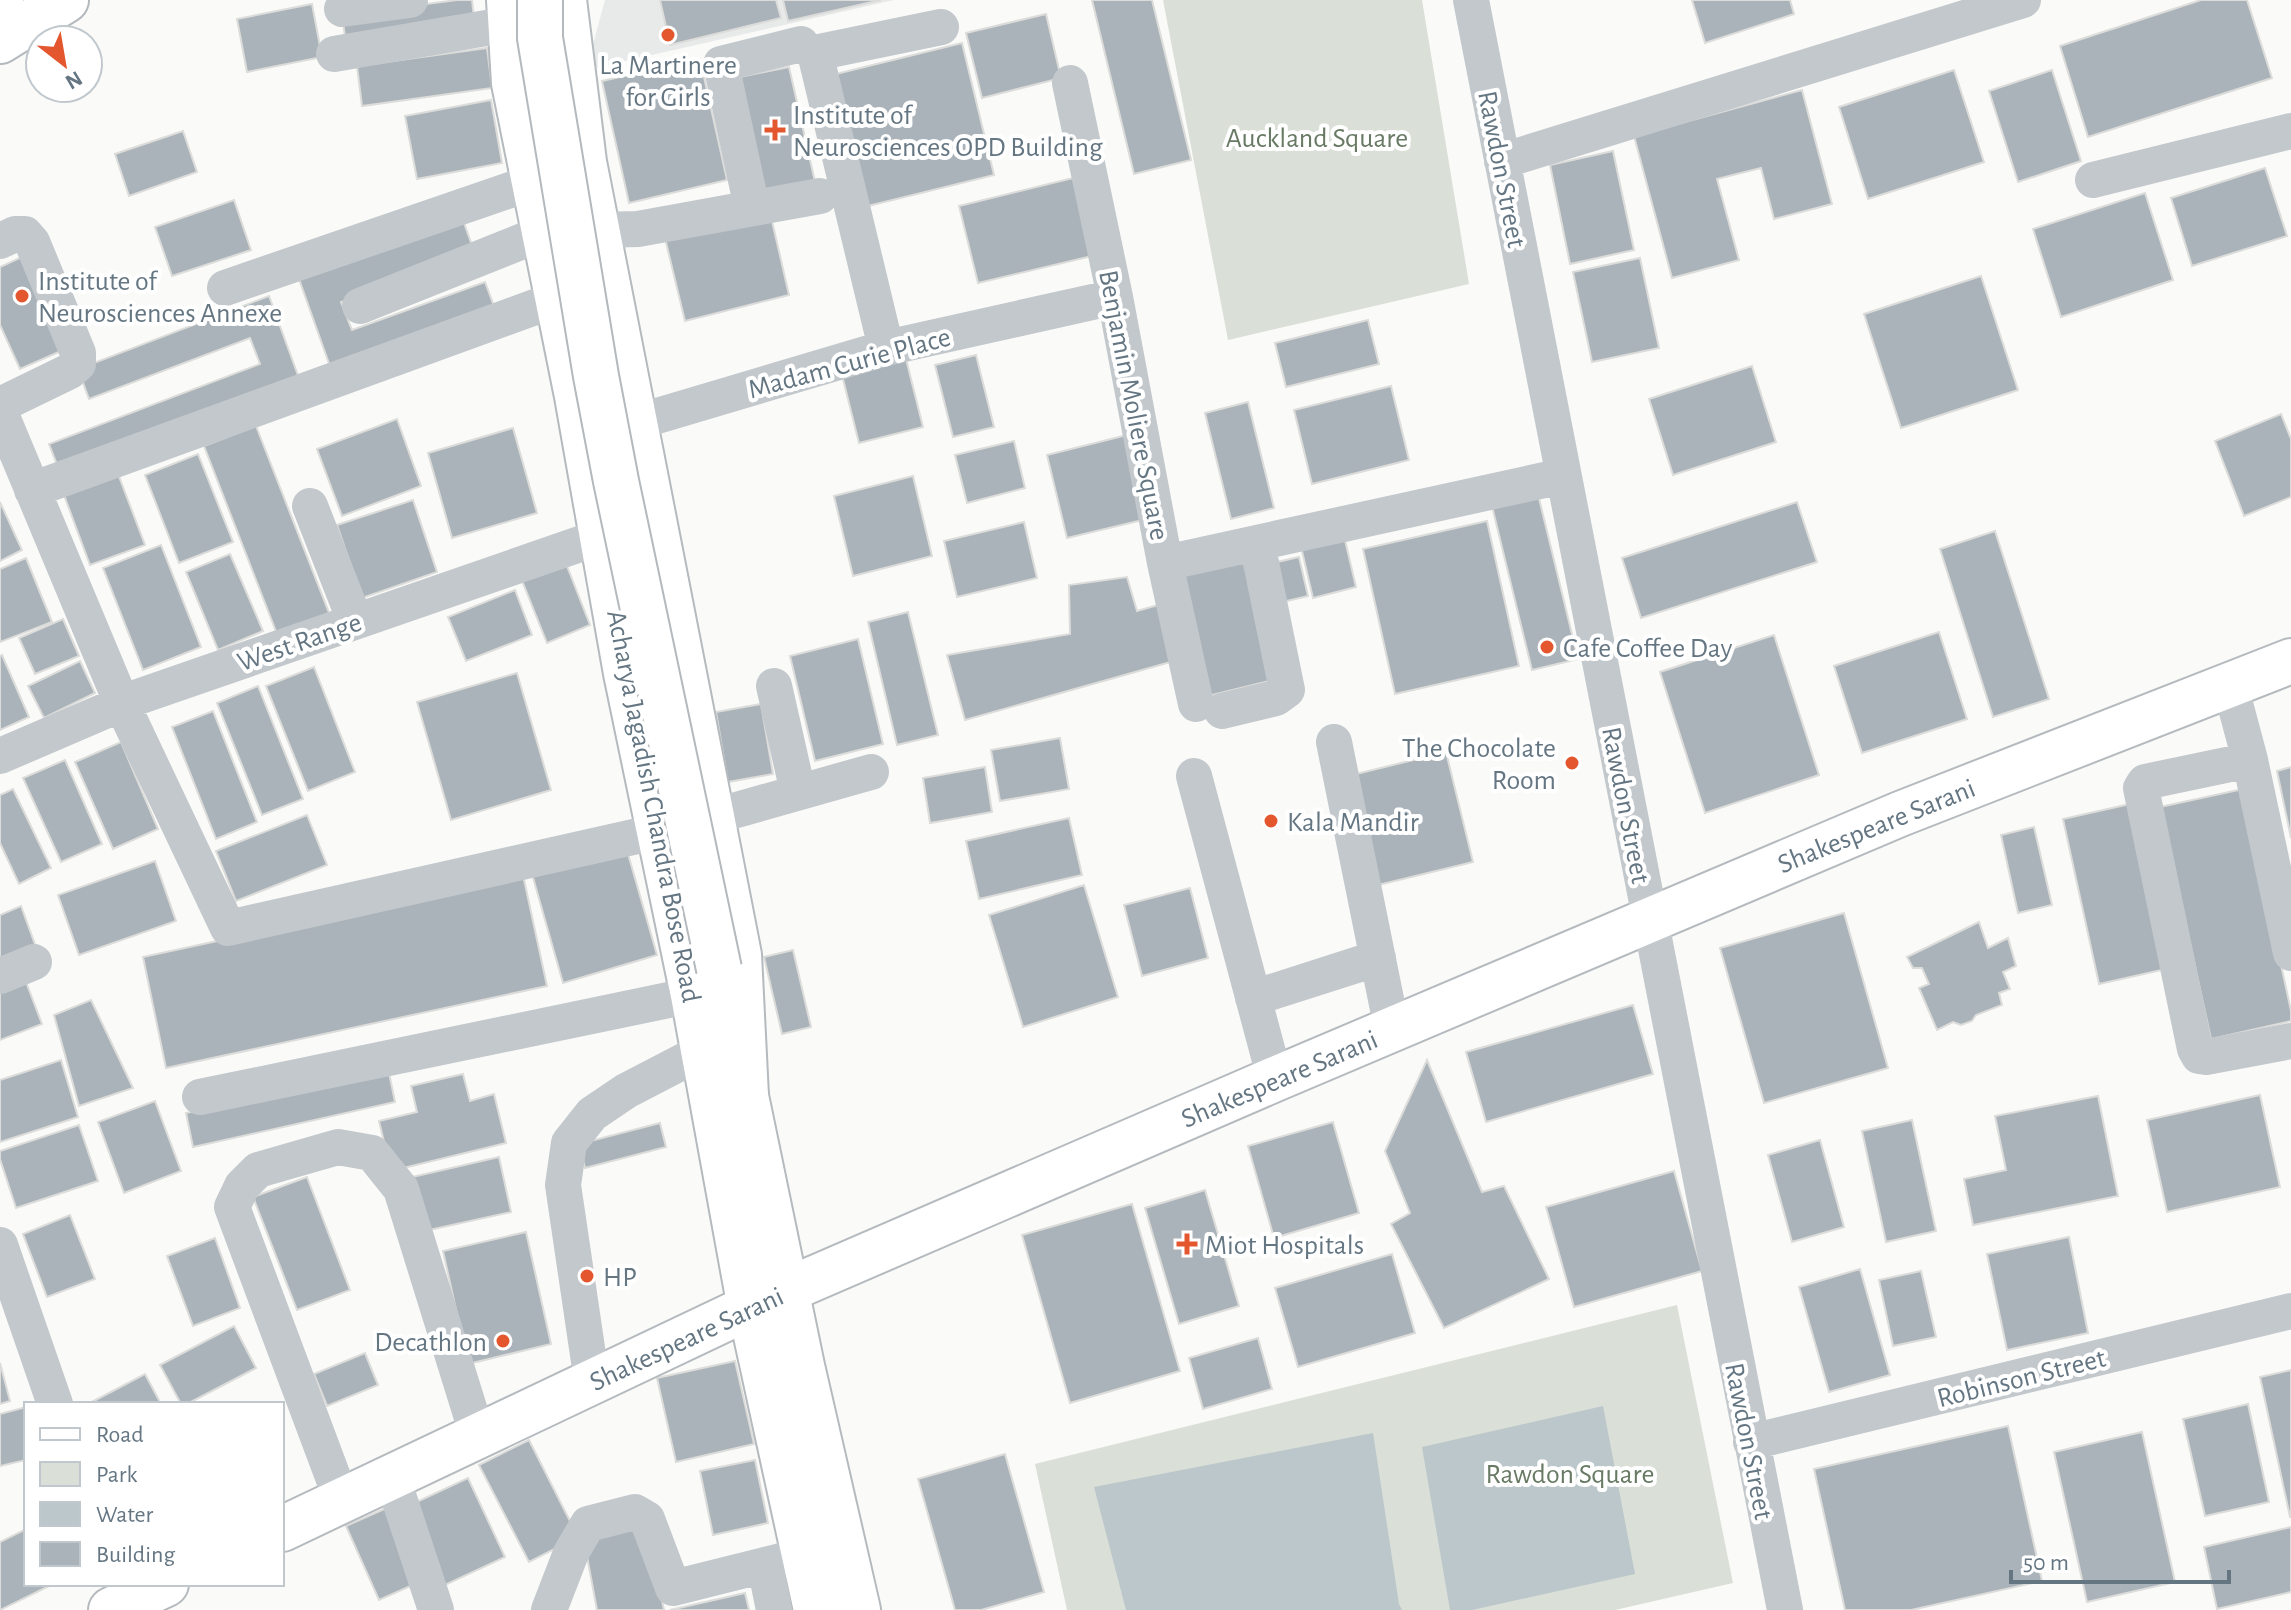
<svg xmlns="http://www.w3.org/2000/svg" width="2291" height="1610" font-family="'Alegreya Sans',sans-serif">
<style>
.built{fill:#e8e9e9}
.green{fill:#dadfd7}
.water{fill:#bbc7cb}
.building{fill:#aab3b9;stroke:#dcdcda;stroke-width:2}
.lines{fill:none;stroke-linecap:round;stroke-linejoin:round}
.major-casing{stroke:#b5babe;stroke-width:48}
.highway-casing{stroke:#b4b9bd;stroke-width:48}
.minor{stroke:#c3c8cc;stroke-width:36}
.major{stroke:#fff;stroke-width:44}
.highway{stroke:#fff;stroke-width:44}
.highway-bridge-casing{stroke:#b4b9bd;stroke-width:48;stroke-linecap:butt}
.highway-bridge{stroke:#fff;stroke-width:44}
.poi-dot{fill:#e4572e;stroke:#fff;stroke-width:3}
.labels{text-anchor:middle;stroke-width:8;stroke-linejoin:round;paint-order:stroke}
.poi-label{font-size:28px;fill:#657683;stroke:#fff;text-anchor:start}
.park-label{font-size:28px;fill:#687a64;stroke:#fff}
.street-label{font-size:28px;fill:#657683;stroke:#fff}
</style>
<rect width="100%" height="100%" fill="#fafaf8"/>
<!-- built -->
<path class="built" d="M605,0H894L586,70Z"/>
<!-- green -->
<path class="green" d="M1163,0H1422L1469,284L1228,340Z
M1677,1305L1733,1583L1615,1610H1067L1035,1464Z"/>
<!-- water -->
<path class="water" d="M1603,1406L1635,1574L1472,1610H1450L1422,1447Z
M1373,1433L1399,1604L1402,1610H1126L1094,1487Z"/>
<!-- building -->
<path class="building" d="M457,0H472L475,28L346,44L342,15Z
M660,0H776L781,18L670,45Z
M783,0H881L788,21Z
M1092,0H1152L1191,160L1134,174Z
M1692,0H1790L1794,14L1705,43Z
M2201,0H2247L2272,78L2088,137L2060,46Z
M312,4L322,57L247,72L237,19Z
M1046,14L1061,78L982,98L966,33Z
M962,43L994,175L868,206L836,74Z
M487,48L492,88L362,106L357,66Z
M700,59L727,180L629,203L602,81Z
M789,67L815,182L756,191L740,77Z
M1954,70L1984,162L1868,199L1839,107Z
M2052,70L2081,161L2018,182L1989,91Z
M1802,90L1832,204L1774,219L1761,168L1717,179L1739,260L1672,278L1634,136Z
M491,100L502,163L417,179L405,116Z
M183,131L197,172L129,196L115,154Z
M1613,151L1634,250L1570,264L1550,165Z
M2265,168L2287,236L2192,266L2171,198Z
M1073,178L1092,256L978,283L959,206Z
M2145,193L2173,280L2061,317L2033,229Z
M234,200L251,250L172,276L155,227Z
M769,208L789,295L685,321L664,234Z
M463,220L475,254L341,302L352,330L485,282L495,309L331,369L299,279Z
M26,255L68,348L20,369L0,325V267Z
M1640,258L1659,348L1592,362L1573,272Z
M1981,276L2018,390L1901,428L1864,314Z
M269,296L300,381L60,472L49,444L260,364L250,338L89,399L78,369Z
M1368,320L1379,364L1286,387L1275,343Z
M976,355L994,427L953,437L935,365Z
M906,359L923,427L859,443L842,375Z
M1752,366L1776,442L1673,475L1649,399Z
M1391,386L1409,460L1312,484L1294,410Z
M1248,402L1274,508L1231,519L1205,413Z
M2281,414L2291,439V497L2244,516L2215,441Z
M397,419L421,486L342,516L317,449Z
M256,426L331,618L279,639L204,446Z
M513,428L537,513L452,538L428,453Z
M1131,434L1151,518L1067,538L1047,455Z
M1014,441L1025,488L967,503L955,455Z
M198,454L233,542L179,563L145,475Z
M115,466L145,545L90,565L61,487Z
M913,476L932,556L853,576L834,496Z
M1536,486L1578,659L1532,670L1490,498Z
M413,500L437,572L362,598L337,525Z
M0,502L22,550L0,561Z
M1797,502L1817,562L1641,618L1622,558Z
M1487,521L1519,666L1395,694L1363,549Z
M1024,522L1037,578L957,597L944,541Z
M1995,531L2049,699L1993,717L1940,549Z
M1344,536L1356,587L1313,598L1301,547Z
M161,545L201,647L143,670L103,568Z
M230,554L263,631L218,650L186,572Z
M1247,555L1277,679L1208,696L1178,572Z
M1299,557L1308,596L1274,604L1264,565Z
M26,558L52,622L0,642V569Z
M565,561L590,625L547,643L521,578Z
M1127,577L1137,611L1158,605L1174,661L965,720L947,655L1070,634L1069,585Z
M515,590L532,635L466,661L448,617Z
M908,612L938,735L897,745L868,622Z
M63,619L79,656L35,674L19,638Z
M1939,632L1967,719L1862,753L1834,666Z
M1774,635L1819,775L1705,813L1660,672Z
M858,639L883,744L815,761L790,656Z
M2,655L29,717L0,730V656Z
M80,661L95,693L44,718L28,686Z
M314,667L355,772L308,791L266,686Z
M517,673L551,790L451,820L417,702Z
M258,686L303,799L262,815L217,703Z
M761,704L773,774L728,782L716,712Z
M213,711L257,822L216,839L172,727Z
M1060,738L1069,789L1000,801L991,750Z
M121,742L158,829L113,849L75,762Z
M1446,752L1473,862L1374,886L1348,776Z
M65,760L102,844L61,862L23,778Z
M985,767L992,812L930,823L923,778Z
M2291,767V838L2277,771Z
M13,789L51,868L19,884L0,843V795Z
M2243,789L2291,1011V1021L2211,1039L2160,807Z
M2130,804L2166,969L2099,984L2063,819Z
M307,815L327,865L236,901L216,851Z
M1069,818L1082,875L979,899L966,841Z
M2034,827L2052,905L2018,913L2001,835Z
M626,847L657,955L563,983L532,874Z
M155,861L176,921L79,955L58,895Z
M523,875L547,986L166,1068L143,957Z
M1084,885L1118,997L1023,1027L989,915Z
M1190,888L1208,958L1142,976L1124,905Z
M21,906L37,950L0,964V915Z
M1844,913L1888,1068L1764,1103L1720,948Z
M1979,922L1988,948L2008,938L2016,966L2003,972L2010,989L1999,993L2002,1005L1976,1015L1972,1021L1961,1025L1953,1022L1937,1030L1919,988L1929,984L1922,968H1913L1907,957Z
M793,950L811,1027L782,1034L764,957Z
M23,974L42,1024L0,1040V983Z
M91,1000L133,1088L79,1106L54,1015Z
M1633,1005L1653,1074L1486,1122L1466,1052Z
M61,1060L78,1117L0,1142V1080Z
M1427,1060L1482,1192L1504,1186L1549,1279L1444,1328L1391,1224L1410,1213L1385,1151Z
M388,1068L395,1102L193,1147L186,1113Z
M463,1074L470,1101L494,1094L506,1143L391,1171L379,1121L417,1112L411,1086Z
M2260,1095L2280,1187L2167,1212L2147,1120Z
M2098,1096L2118,1196L1973,1225L1964,1179L2006,1170L1995,1116Z
M155,1101L181,1171L124,1193L98,1122Z
M1912,1120L1936,1231L1886,1242L1862,1131Z
M1333,1122L1359,1213L1274,1238L1248,1146Z
M660,1123L666,1147L585,1168L579,1144Z
M79,1125L98,1181L16,1208L0,1159V1151Z
M1820,1140L1844,1227L1792,1242L1768,1155Z
M499,1157L511,1212L420,1232L408,1178Z
M1674,1171L1702,1271L1574,1307L1546,1207Z
M307,1177L350,1290L297,1310L253,1197Z
M1205,1190L1239,1306L1179,1324L1145,1208Z
M1132,1204L1180,1371L1070,1403L1022,1235Z
M70,1215L95,1279L47,1297L23,1234Z
M526,1232L551,1344L468,1364L443,1251Z
M2069,1237L2088,1333L2007,1350L1987,1254Z
M215,1238L240,1308L193,1326L167,1256Z
M1392,1254L1415,1333L1298,1367L1275,1288Z
M1860,1269L1890,1375L1829,1392L1799,1287Z
M1921,1271L1936,1337L1893,1346L1879,1280Z
M234,1326L256,1368L187,1404H181L160,1365Z
M1258,1338L1272,1389L1203,1409L1189,1358Z
M365,1353L378,1385L327,1406L314,1374Z
M735,1361L754,1444L676,1462L657,1378Z
M0,1363L10,1401L0,1404Z
M2291,1370V1517H2290L2260,1377Z
M145,1374L161,1404H88Z
M2248,1404L2269,1502L2205,1516L2183,1419Z
M26,1407V1460L0,1466V1414Z
M2008,1426L2042,1581L1911,1610H1845L1814,1469Z
M2142,1432L2175,1582L2087,1602L2054,1452Z
M529,1440L578,1537L529,1562L479,1465Z
M1005,1454L1044,1592L981,1610H955L918,1479Z
M755,1460L768,1523L713,1535L700,1471Z
M468,1478L505,1557L445,1585L408,1506Z
M391,1506L424,1580L379,1600L346,1526Z
M645,1521L664,1610H597L583,1535Z
M2291,1527V1592L2217,1609L2204,1547Z
M26,1529V1584H53L0,1610V1542Z
M745,1593L749,1610H670Z"/>
<g class="lines">
<defs>
<path id="major" d="M0,0H1
M509,0L514,83L577,396L626,673L693,995L750,1308L816,1610
M564,0L584,162L739,955L746,1096L802,1366L858,1610
M282,1529L771,1297L1275,1079L1900,814L2291,661
M111,1610L166,1584"/>
<path id="highway" d="M0,41L66,0
M719,969L746,1096"/>
</defs>
<!-- major casing -->
<use href="#major" class="major-casing"/>
<!-- highway casing -->
<use href="#highway" class="highway-casing"/>
<!-- minor -->
<path class="minor" d="M1471,0L1785,1610
M342,9L410,0
M334,54L510,24
M1070,83L1115,297L1165,563L1563,476
M1502,161L2023,0
M2093,180L2291,131
M752,208L721,64L801,44
M598,230L638,229L820,196
M0,241L15,234H25L32,242L78,353V364L70,371L0,405
M225,288L533,182
M360,306L543,233
M886,348L815,53L941,27
M0,412L122,704L228,928L660,831
M610,430L886,348L1115,297
M32,490L557,299
M310,506L355,621
M1165,563L1196,704
M2230,685L2250,760L2291,953
M774,686L798,792
M1222,711L1276,698L1287,690L1257,543
M1334,742L1392,1029
M0,756L135,698L603,536
M2250,760L2145,782L2141,788L2195,1049L2199,1056L2206,1057L2291,1041
M1194,776L1275,1079
M712,817L871,772
M0,976L34,962
M1253,998L1378,958
M200,1097L693,995
M0,1245L55,1404
M592,1382L563,1185L569,1143L592,1114L626,1091L703,1051
M1751,1442L2291,1311
M392,1477L436,1610
M342,1501L232,1207L242,1186L258,1170L338,1147L372,1153L401,1189L478,1437
M765,1565L774,1610
M549,1610L571,1553L588,1524L635,1512L647,1519L673,1588L805,1555"/>
<!-- major -->
<use href="#major" class="major"/>
<!-- highway -->
<use href="#highway" class="highway"/>
<defs>
<path id="highway-bridge" d="M540,0V38L596,376L616,481L719,969"/>
</defs>
<!-- highway-bridge casing -->
<use href="#highway-bridge" class="highway-bridge-casing"/>
<!-- highway-bridge -->
<use href="#highway-bridge" class="highway-bridge"/>
</g>
<!-- markers -->
<g class="poi-dot">
<circle cx="668" cy="35" r="8"/>
<path d="M771 118h8v8h8v8h-8v8h-8v-8h-8v-8h8z"/>
<circle cx="22" cy="296" r="8"/>
<circle cx="1547" cy="647" r="8"/>
<circle cx="1572" cy="763" r="8"/>
<circle cx="1271" cy="821" r="8"/>
<path d="M1183 1232h8v8h8v8h-8v8h-8v-8h-8v-8h8z"/>
<circle cx="587" cy="1276" r="8"/>
<circle cx="503" cy="1341" r="8"/>
</g>
<g class="labels">
<!-- poi labels -->
<g class="poi-label">
<text x="668" y="74" text-anchor="middle">La Martinere<tspan x="668" dy="32">for Girls</tspan></text>
<text x="793" y="124">Institute of<tspan x="793" dy="32">Neurosciences OPD Building</tspan></text>
<text x="38" y="290">Institute of<tspan x="38" dy="32">Neurosciences Annexe</tspan></text>
<text x="1563" y="657">Cafe Coffee Day</text>
<text x="1556" y="757" text-anchor="end">The Chocolate<tspan x="1556" dy="32">Room</tspan></text>
<text x="1287" y="831">Kala Mandir</text>
<text x="1205" y="1254">Miot Hospitals</text>
<text x="603" y="1286">HP</text>
<text x="487" y="1351" text-anchor="end">Decathlon</text>
</g>
<!-- park labels -->
<g class="park-label">
<text x="1317" y="147">Auckland Square</text>
<text x="1570" y="1483">Rawdon Square</text>
</g>
<!-- street labels -->
<g class="street-label">
<text transform="translate(1503 169) rotate(79)" y="10">Rawdon Street</text>
<text transform="translate(849 362) rotate(-15)" y="10">Madam Curie Place</text>
<text transform="translate(1135 405) rotate(79)" y="10">Benjamin Moliere Square</text>
<text transform="translate(299 641) rotate(-19)" y="10">West Range</text>
<text transform="translate(1627 805) rotate(79)" y="10">Rawdon Street</text>
<text transform="translate(655 806) rotate(79)" y="10">Acharya Jagadish Chandra Bose Road</text>
<text transform="translate(1876 825) rotate(-22)" y="10">Shakespeare Sarani</text>
<text transform="translate(1279 1078) rotate(-23)" y="10">Shakespeare Sarani</text>
<text transform="translate(686 1338) rotate(-25)" y="10">Shakespeare Sarani</text>
<text transform="translate(2021 1377) rotate(-14)" y="10">Robinson Street</text>
<text transform="translate(1750 1441) rotate(79)" y="10">Rawdon Street</text>
</g>
</g>
<!-- legend -->
<rect x="24" y="1402" width="260" height="184" fill="#ffffff" stroke="#c1c8cd" stroke-width="2"/>
<rect x="40" y="1428" width="40" height="12" fill="#ffffff" stroke="#c1c8cd" stroke-width="2"/>
<text x="96" y="1442" font-size="24" fill="#657683">Road</text>
<rect x="40" y="1462" width="40" height="24" fill="#dadfd7" stroke="#c1c8cd" stroke-width="2"/>
<text x="96" y="1482" font-size="24" fill="#657683">Park</text>
<rect x="40" y="1502" width="40" height="24" fill="#bbc7cb" stroke="#c1c8cd" stroke-width="2"/>
<text x="96" y="1522" font-size="24" fill="#657683">Water</text>
<rect x="40" y="1542" width="40" height="24" fill="#aab3b9" stroke="#c1c8cd" stroke-width="2"/>
<text x="96" y="1562" font-size="24" fill="#657683">Building</text>
<!-- north arrow -->
<g transform="translate(64 64) rotate(149)"><circle r="38" fill="#ffffff" stroke="#c1c8cd" stroke-width="2"/>
<path d="M0-6L14 30L0 20L-14 30Z" fill="#e4572e"/>
<text y="-12" font-size="22" font-weight="bold" text-anchor="middle" fill="#657683">N</text>
</g>
<!-- scale -->
<path d="M2011 1570v12h218v-12" fill="none" stroke="#657683" stroke-width="4"/>
<text x="2023" y="1570" font-size="24" fill="#657683" stroke="#ffffff" stroke-width="6" paint-order="stroke">50 m</text>
</svg>
